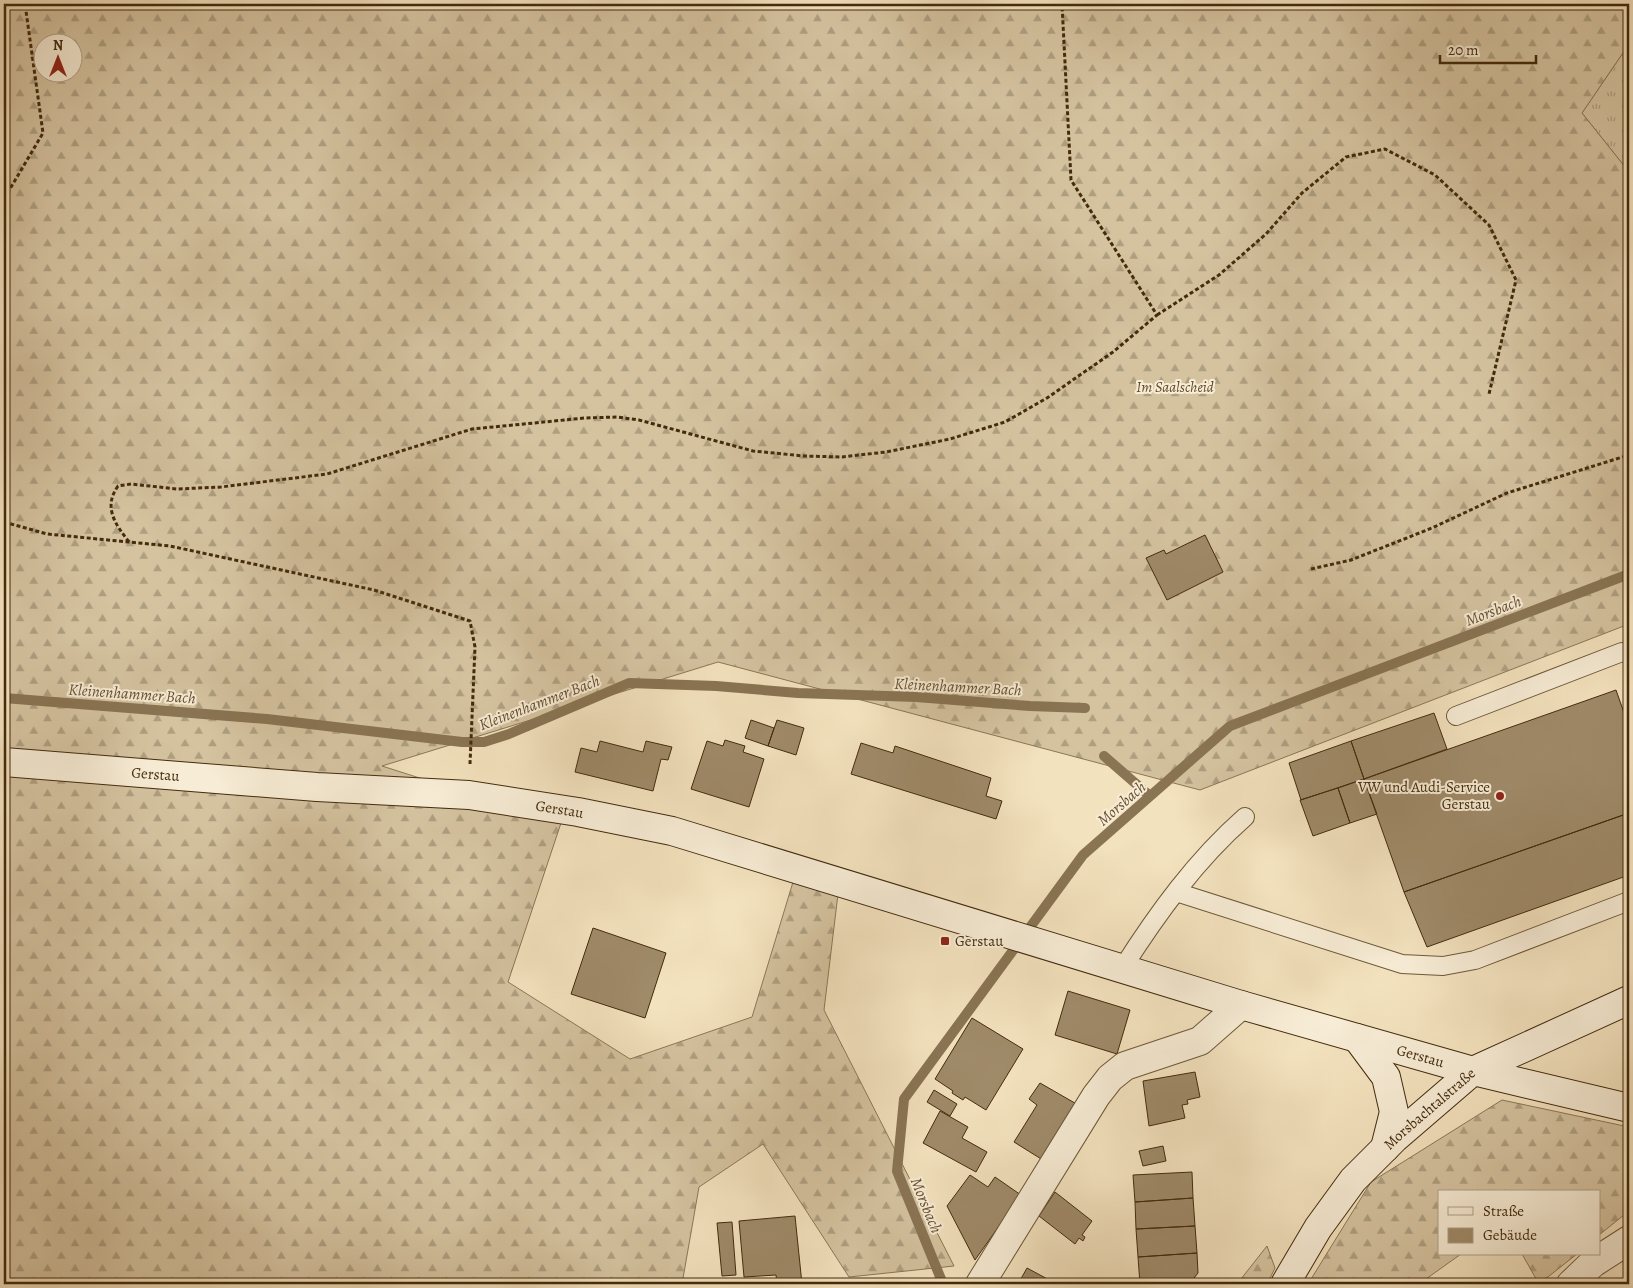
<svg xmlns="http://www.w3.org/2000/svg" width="1633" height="1288" font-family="Alegreya,serif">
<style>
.grass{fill:url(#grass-tufts);stroke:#8c7756}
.forest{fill:url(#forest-firs);stroke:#8c7756;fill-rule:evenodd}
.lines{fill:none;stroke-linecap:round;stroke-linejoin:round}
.stream{stroke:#897453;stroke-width:10}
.building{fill:#9f8a69;stroke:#432b0d}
.service-casing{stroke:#6f5939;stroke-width:20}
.minor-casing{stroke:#6f5939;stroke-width:30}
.secondary-casing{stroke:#432b0d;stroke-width:30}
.path{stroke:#432b0d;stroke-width:3;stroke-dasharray:4 2.5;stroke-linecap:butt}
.service{stroke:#f7ecd5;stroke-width:18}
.minor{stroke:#f7ecd5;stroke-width:28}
.secondary{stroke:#f7ecd5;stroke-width:28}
.poi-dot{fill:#8f2418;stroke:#f7ecd5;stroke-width:2}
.labels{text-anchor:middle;stroke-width:4;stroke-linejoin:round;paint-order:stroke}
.park-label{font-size:15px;font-style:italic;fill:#60492a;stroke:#f7ecd5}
.street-label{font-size:15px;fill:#432b0d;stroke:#f7ecd5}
.poi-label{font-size:15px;fill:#432b0d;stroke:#f7ecd5;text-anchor:end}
.water-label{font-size:16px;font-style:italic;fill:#664f30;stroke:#f7ecd5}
</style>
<defs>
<pattern id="grass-tufts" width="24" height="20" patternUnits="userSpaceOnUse" patternTransform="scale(1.25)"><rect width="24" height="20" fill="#d5c3a0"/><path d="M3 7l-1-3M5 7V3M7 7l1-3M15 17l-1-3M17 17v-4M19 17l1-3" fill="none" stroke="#ae9f81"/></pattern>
<pattern id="forest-firs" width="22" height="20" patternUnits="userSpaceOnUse" patternTransform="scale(1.25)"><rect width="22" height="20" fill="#d5c3a0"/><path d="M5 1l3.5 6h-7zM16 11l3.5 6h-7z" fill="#ae9f81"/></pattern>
</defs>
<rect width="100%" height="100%" fill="#f3e2be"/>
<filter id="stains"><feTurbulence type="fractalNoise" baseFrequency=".004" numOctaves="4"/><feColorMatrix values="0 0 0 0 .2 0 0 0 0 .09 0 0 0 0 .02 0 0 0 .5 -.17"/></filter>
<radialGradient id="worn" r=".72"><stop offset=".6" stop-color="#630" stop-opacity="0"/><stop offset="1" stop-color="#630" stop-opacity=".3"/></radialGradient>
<!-- grass -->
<path class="grass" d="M1629,44V172L1582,113Z"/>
<!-- forest -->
<path class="forest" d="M4,4H1629V44L1582,113L1629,172V624L1200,790L718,662L382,766L561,823L508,982L630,1059L752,1017L793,882L838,894L824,1010L954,1266L849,1277L763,1144L699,1187L682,1284H4ZM42,42H72V72H42Z
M1502,1100L1629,1127V1211L1599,1235V1192H1439V1254H1461L1419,1284H1308L1371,1182Z
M1267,1246L1275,1268L1267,1284H1237Z
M1522,1254H1577L1539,1284Z"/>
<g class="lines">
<!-- stream -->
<path class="stream" d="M4,698L267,719L462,742H484L509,734L629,683L716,686L798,693L916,697L1030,706L1085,708
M1104,756L1150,796
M943,1284L897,1171L904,1099L1083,855L1230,726L1629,574"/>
</g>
<!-- building -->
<path class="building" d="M1205,535L1223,572L1167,600L1146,558L1164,550L1166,554Z
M1616,690L1629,727V813L1404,892L1364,779Z
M1434,713L1447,749L1364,779L1351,741Z
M751,720L774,728L768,746L745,738Z
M777,720L804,728L796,755L768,746Z
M725,740L745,746L743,752L764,759L749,807L691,789L707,741L723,746Z
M600,741L643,752L646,741L672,747L668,760L661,759L653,791L575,772L581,748L597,752Z
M1351,741L1364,779L1301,800L1289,763Z
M861,743L893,753L895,746L991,778L986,796L1002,801L996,819L851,774Z
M1364,779L1377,814L1350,823L1338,788Z
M1338,788L1350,823L1313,836L1300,800Z
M1629,813V875L1427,947L1404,892Z
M593,928L666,953L645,1018L571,994Z
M1068,991L1130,1010L1117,1054L1055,1035Z
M972,1018L1023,1049L986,1110L965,1097L963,1100L952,1093L953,1091L935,1079Z
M1195,1072L1200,1097L1187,1100L1188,1104L1182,1105L1185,1118L1149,1126L1143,1081Z
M1040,1083L1080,1106L1046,1162L1014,1142L1037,1105L1029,1099Z
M934,1090L957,1104L950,1116L927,1102Z
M940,1111L968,1127L962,1138L987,1152L976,1172L923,1143Z
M1163,1146L1166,1161L1143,1166L1139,1151Z
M1192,1172L1193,1198L1135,1202L1133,1175Z
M970,1175L988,1187L995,1177L1021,1195L975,1260L947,1206Z
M1055,1192L1092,1221L1082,1235L1085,1237L1083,1241L1079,1238L1075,1244L1039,1216Z
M1193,1198L1195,1226L1136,1229L1135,1202Z
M795,1216L802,1284H777L776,1275L744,1277L739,1221Z
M732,1222L736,1275L722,1276L717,1223Z
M1195,1226L1197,1253L1138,1257L1136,1229Z
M1197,1253L1198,1273L1191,1282L1140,1284L1138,1257Z
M1027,1268L1053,1282L1055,1284H1018Z"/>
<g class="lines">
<defs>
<path id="service" d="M1456,716L1622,652L1629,654
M1176,892L1402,964L1443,966L1475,960L1629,901
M1122,969C1157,914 1196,860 1245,817"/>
<path id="minor" d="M980,1284L1096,1096L1110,1078L1125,1066L1200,1041L1241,1005
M1571,1284L1593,1263L1629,1240"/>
<g id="secondary">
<path id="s1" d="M4,762L317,787L469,795L578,812L672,831L1241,1005L1473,1071L1629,1108"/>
<path d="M1357,1038L1386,1077L1394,1112L1385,1148"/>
<path id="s2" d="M1285,1284L1318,1228L1353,1180L1394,1139L1473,1071L1629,1000"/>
</g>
</defs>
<!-- service casing -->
<use href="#service" class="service-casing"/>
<!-- minor casing -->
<use href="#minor" class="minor-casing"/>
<!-- secondary casing -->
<use href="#secondary" class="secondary-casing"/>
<!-- path -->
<path class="path" d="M4,199L43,133L25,4
M1157,315L1219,275L1266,234L1302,193L1346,157L1385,149L1435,175L1489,225L1516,280L1489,394
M4,522L47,534L170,546L374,590L470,621L475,647L470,764
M129,542C115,524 103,507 118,486L131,484L177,489L221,487L327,474L472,429L585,418L617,417L639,420L753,451L804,456L842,457L886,452L950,439L1005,422L1047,398L1113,352L1157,315L1071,180L1062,4
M1311,569L1351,560L1432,528L1507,493L1629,455"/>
<!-- service -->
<use href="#service" class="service"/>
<!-- minor -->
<use href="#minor" class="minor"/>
<!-- secondary -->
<use href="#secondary" class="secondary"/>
</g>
<!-- markers -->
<g class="poi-dot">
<circle cx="1500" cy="796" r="5"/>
<rect x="940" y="936" width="10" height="10" rx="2.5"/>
</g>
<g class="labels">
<!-- park labels -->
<g class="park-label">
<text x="1175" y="392">Im Saalscheid</text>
</g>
<!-- street labels -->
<g class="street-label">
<text dy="5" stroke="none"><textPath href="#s1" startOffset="152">Gerstau</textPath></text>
<text dy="5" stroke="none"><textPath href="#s1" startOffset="558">Gerstau</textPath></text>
<text dy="5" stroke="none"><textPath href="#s1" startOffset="1454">Gerstau</textPath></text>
<text dy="5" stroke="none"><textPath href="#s2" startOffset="229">Morsbachtalstraße</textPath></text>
</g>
<!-- poi labels -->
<g class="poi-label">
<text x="1490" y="792">VW und Audi-Service<tspan x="1490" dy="17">Gerstau</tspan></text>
<text x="955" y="946" text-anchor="start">Gerstau</text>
</g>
<!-- water labels -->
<g class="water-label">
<text transform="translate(1493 610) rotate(-21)" y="6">Morsbach</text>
<text transform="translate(958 686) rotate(3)" y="6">Kleinenhammer Bach</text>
<text transform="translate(132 693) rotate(4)" y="6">Kleinenhammer Bach</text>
<text transform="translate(539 702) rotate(-21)" y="6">Kleinenhammer Bach</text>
<text transform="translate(1121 803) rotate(-41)" y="6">Morsbach</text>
<text transform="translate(927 1205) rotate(68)" y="6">Morsbach</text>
</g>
</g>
<!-- margin -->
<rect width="1633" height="1288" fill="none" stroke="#f3e2be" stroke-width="20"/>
<rect x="5" y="5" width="1623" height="1278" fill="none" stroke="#432b0d" stroke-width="2.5"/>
<rect x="10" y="10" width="1613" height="1268" fill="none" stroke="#432b0d"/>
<!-- legend -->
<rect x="1438" y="1190" width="162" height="65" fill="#f7ecd5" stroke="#af9f85"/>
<rect x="1448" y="1207" width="25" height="8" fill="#f7ecd5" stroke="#af9f85"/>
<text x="1483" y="1216" font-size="15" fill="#432b0d">Straße</text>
<rect x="1448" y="1228" width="25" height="15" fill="#9f8a69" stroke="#af9f85"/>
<text x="1483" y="1240" font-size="15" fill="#432b0d">Gebäude</text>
<!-- north arrow -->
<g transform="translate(58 58)"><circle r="24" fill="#f7ecd5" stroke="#af9f85"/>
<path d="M0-4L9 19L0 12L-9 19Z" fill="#8f2418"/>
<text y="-8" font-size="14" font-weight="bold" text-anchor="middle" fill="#432b0d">N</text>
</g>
<!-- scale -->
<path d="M1440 55v8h96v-8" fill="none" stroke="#432b0d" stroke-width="2.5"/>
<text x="1448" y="55" font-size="15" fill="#432b0d" stroke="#f7ecd5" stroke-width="4" paint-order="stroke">20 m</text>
<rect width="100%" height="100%" filter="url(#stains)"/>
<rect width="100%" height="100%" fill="url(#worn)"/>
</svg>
